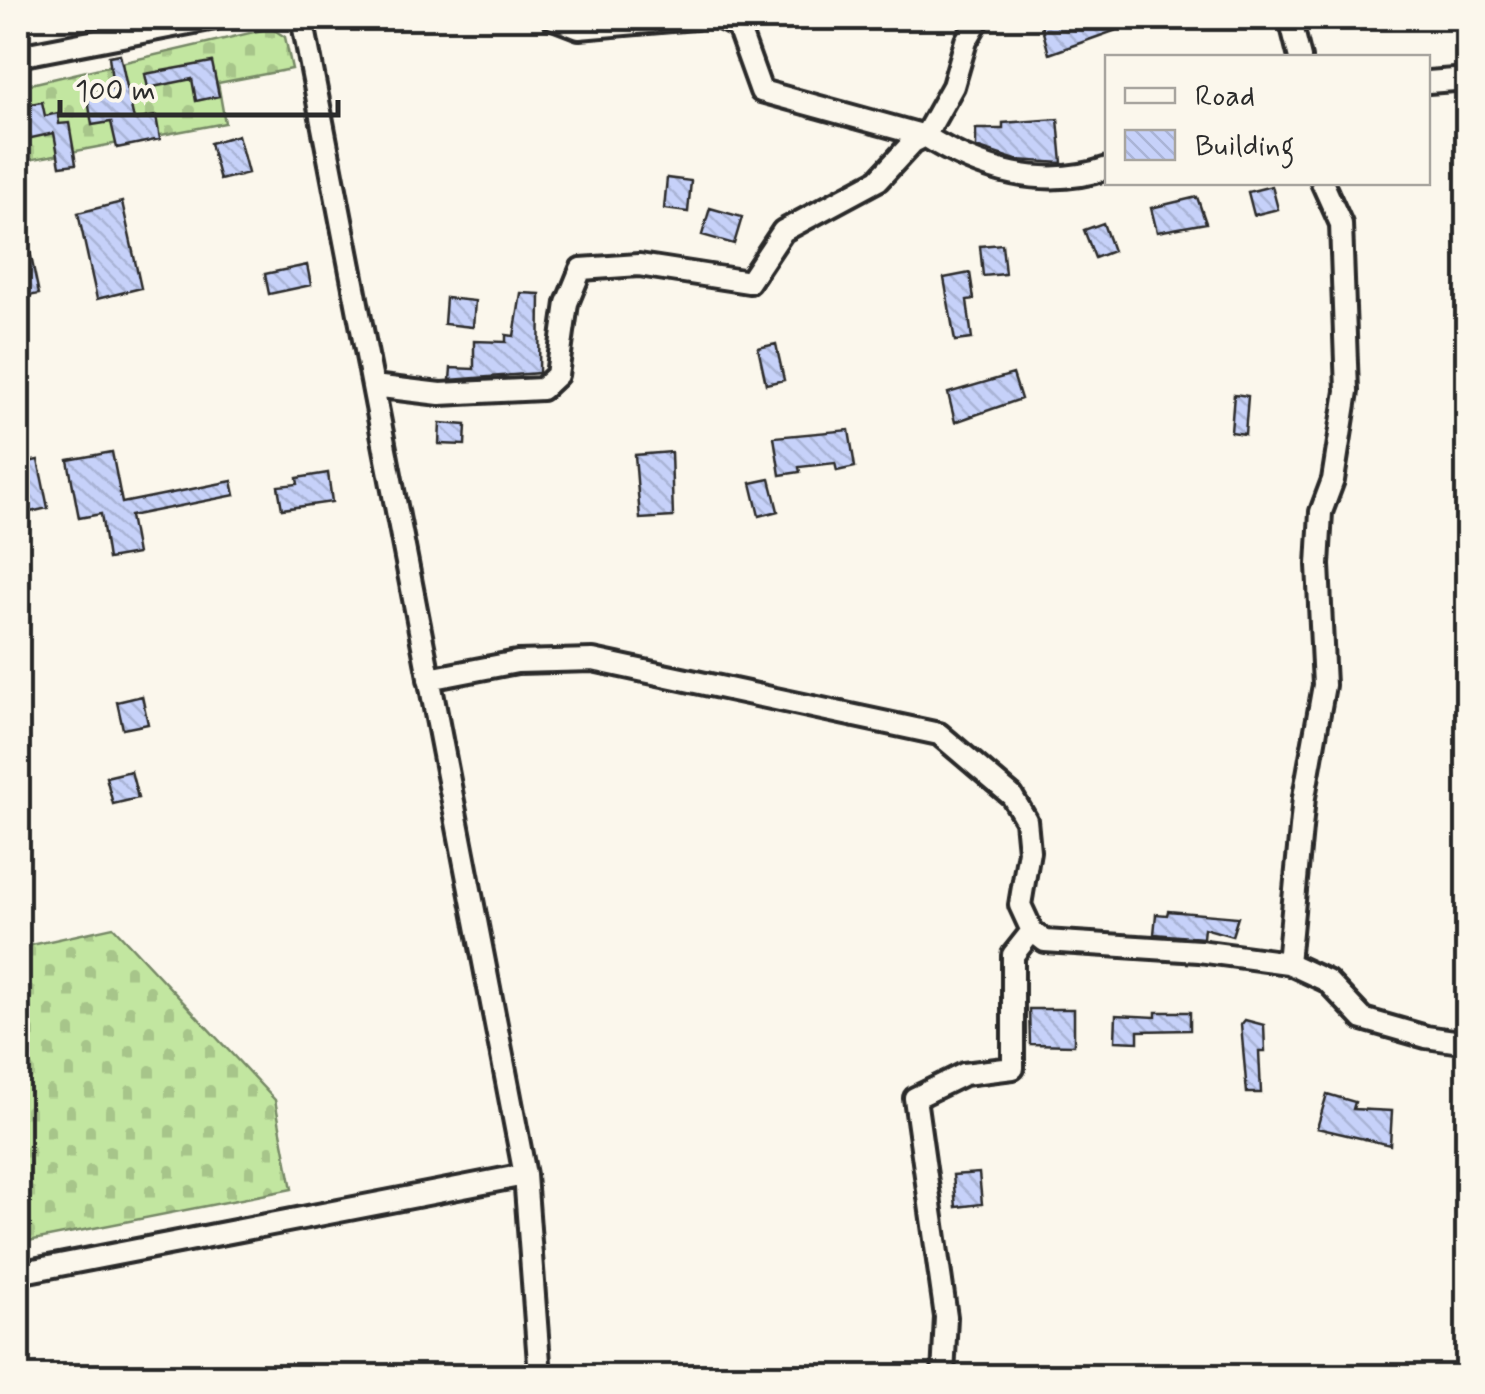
<svg xmlns="http://www.w3.org/2000/svg" width="1485" height="1394" font-family="Mynerve,sans-serif">
<style>
.cemetery{fill:url(#cemetery-stones);stroke:#768866;stroke-width:2.5}
.building{fill:url(#building-back-hatch);stroke:#2b2b2b;stroke-width:2.5}
.lines{fill:none;stroke-linecap:round;stroke-linejoin:round}
.minor-casing{stroke:#2b2b2b;stroke-width:28}
.minor{stroke:#fbf7ec;stroke-width:20}
</style>
<defs>
<pattern id="cemetery-stones" width="16" height="16" patternUnits="userSpaceOnUse" patternTransform="scale(2.5)"><rect width="16" height="16" fill="#c2e6a0"/><path d="M2 7V4a2 2 0 0 1 4 0v3zM10 15v-3a2 2 0 0 1 4 0v3z" fill="#a7c58a"/></pattern>
<pattern id="building-back-hatch" width="6" height="6" patternUnits="userSpaceOnUse" patternTransform="scale(2.5)"><rect width="6" height="6" fill="#c6d1f9"/><path d="M-1 5l2 2M0 0l6 6M5-1l2 2" fill="none" stroke="#aab4d6"/></pattern>
</defs>
<rect width="100%" height="100%" fill="#fbf7ec"/>
<filter id="ink" filterUnits="userSpaceOnUse"><feTurbulence type="fractalNoise" baseFrequency=".01" numOctaves="2"/><feDisplacementMap in="SourceGraphic" scale="20" xChannelSelector="R" yChannelSelector="G"/><feConvolveMatrix kernelMatrix="1 2 1 2 8 2 1 2 1" color-interpolation-filters="sRGB"/></filter>
<g filter="url(#ink)">
<!-- cemetery -->
<path class="cemetery" d="M271,28L285,37L292,69L218,83L225,123L18,162V87Z
M113,927L275,1100L292,1189L18,1243V948Z"/>
<!-- building -->
<path class="building" d="M1054,18L1057,26L1083,18L1142,21L1049,54L1040,21Z
M120,54L134,120L156,116L160,139L117,148L111,122L92,125L87,93L113,88L109,56Z
M212,62L219,96L196,101L192,79L148,88L145,74Z
M42,102L45,116L58,113L59,124L69,123L76,164L60,166L54,133L18,141V106Z
M1058,119L1062,163L1016,160L976,147V129H1003V123Z
M238,135L248,173L220,180L210,143Z
M667,178L691,181L688,212L664,209Z
M1272,186L1278,209L1254,215L1248,192Z
M1197,197L1206,223L1157,232L1151,208Z
M122,202L141,288L97,299L78,213Z
M710,208L742,217L734,244L702,235Z
M18,223H24L39,294L18,298Z
M1103,223L1113,251L1095,258L1084,230Z
M1002,244L1005,274L983,276L980,246Z
M307,265L311,285L269,294L265,274Z
M970,273L974,299L967,300L972,339L955,341L944,278Z
M521,293L540,294L539,373L450,380L451,368L474,369V341L506,342V335L514,336Z
M446,298L475,301L473,327L444,324Z
M776,344L784,380L766,384L758,348Z
M1013,374L1021,399L955,422L948,393Z
M1234,394L1248,396L1245,434L1231,432Z
M440,423L466,425L465,445L439,444Z
M849,430L855,467L837,471L835,463L799,467L800,472L780,475L774,437Z
M112,452L122,503L232,481L235,495L130,516L137,554L108,559L101,514L79,518L68,460Z
M671,452L673,517L640,519L635,455Z
M38,460L48,508L21,514L18,464Z
M328,473L332,502L282,509L278,486L298,484L297,478Z
M770,479L778,511L759,516L751,483Z
M142,696L148,724L123,729L117,702Z
M131,771L138,798L113,804L106,777Z
M1168,911L1238,917L1232,936L1204,928L1203,938L1154,934L1156,914L1167,915Z
M1029,1009H1074V1045L1030,1044Z
M1156,1012H1190V1030L1138,1031V1042L1115,1041L1116,1015L1156,1017Z
M1245,1020L1264,1025L1265,1051H1259L1261,1093H1247L1241,1025Z
M1327,1094L1355,1102L1353,1109L1392,1111L1390,1145L1317,1128Z
M979,1173L982,1204L956,1207L953,1175Z"/>
<g class="lines">
<defs>
<path id="minor" d="M302,18L525,1175L540,1376
M553,18L579,28L695,18
M720,18L738,27L761,91L925,136L953,86L966,41L979,18
M1290,18L1300,58
M18,56L215,18
M1428,82L1468,79
M373,386L440,394L542,389L557,375L567,303L581,269L639,265L749,282L783,231L878,180L913,142L925,136C980,171 1044,190 1108,168
M429,679L517,662L593,660L939,734L1012,796L1026,820L1029,851L1020,905L1032,931L1045,941L1199,951L1288,963L1327,981L1363,1019L1426,1037L1468,1043
M1288,963L1304,797L1324,685L1318,565L1321,512L1333,480L1347,391L1341,224L1322,182
M18,1273L525,1175
M943,1376L946,1317L915,1098L964,1074L1013,1068V955L1032,931"/>
</defs>
<!-- minor casing -->
<use href="#minor" class="minor-casing"/>
<!-- minor -->
<use href="#minor" class="minor"/>
</g>
</g>
<!-- margin -->
<rect width="1485" height="1394" fill="none" stroke="#fbf7ec" stroke-width="60"/>
<rect x="30" y="30" width="1425" height="1334" fill="none" stroke="#2b2b2b" stroke-width="4" filter="url(#ink)"/>
<!-- legend -->
<rect x="1105" y="55" width="325" height="130" fill="#fbf7ec" stroke="#a8a59f" stroke-width="2.5"/>
<rect x="1125" y="88" width="50" height="15" fill="#fbf7ec" stroke="#a8a59f" stroke-width="2.5"/>
<text x="1195" y="105" font-size="30" fill="#2b2b2b">Road</text>
<rect x="1125" y="130" width="50" height="30" fill="url(#building-back-hatch)" stroke="#a8a59f" stroke-width="2.5"/>
<text x="1195" y="155" font-size="30" fill="#2b2b2b">Building</text>
<!-- scale -->
<path d="M60 100v15h278v-15" fill="none" stroke="#2b2b2b" stroke-width="5"/>
<text x="75" y="100" font-size="30" fill="#2b2b2b" stroke="#fbf7ec" stroke-width="8" paint-order="stroke">100 m</text>
</svg>
